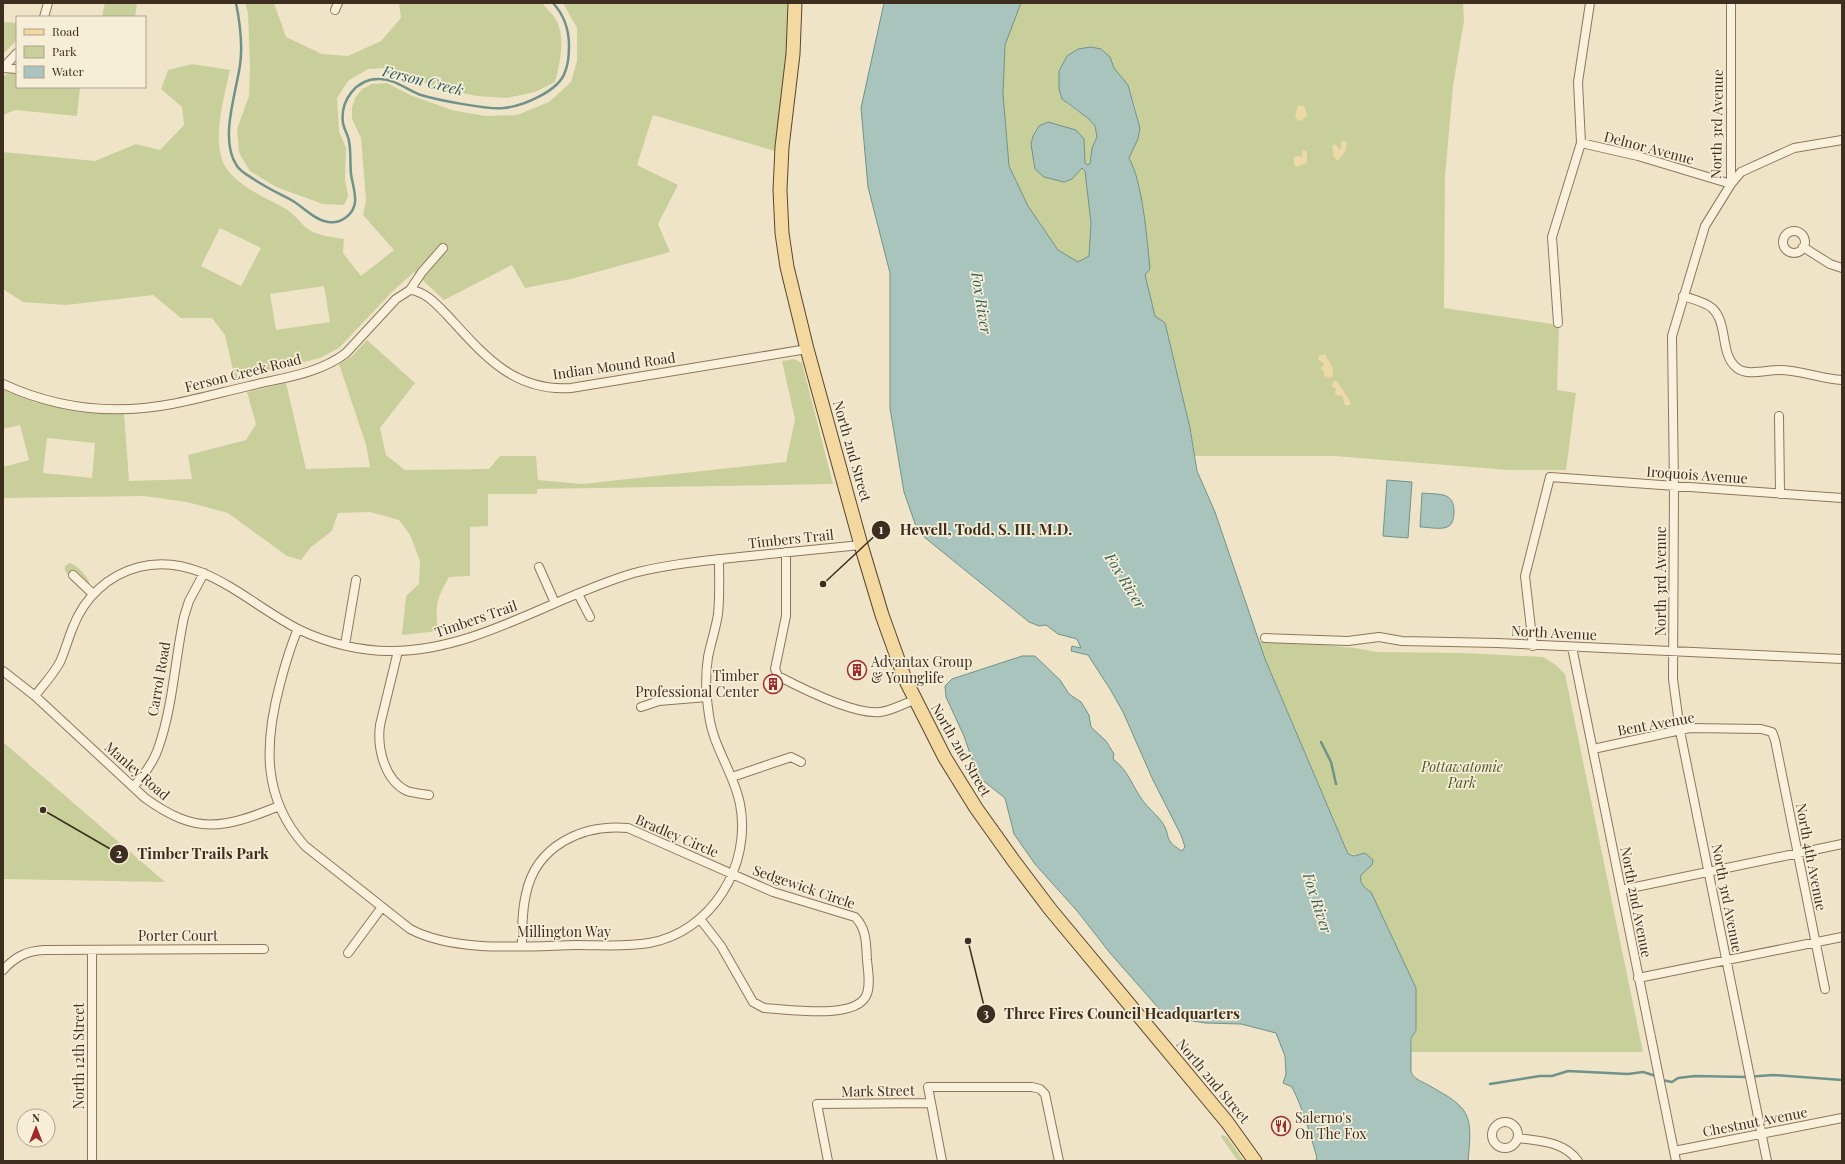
<svg xmlns="http://www.w3.org/2000/svg" width="1845" height="1164" font-family="'Playfair Display',serif">
<style>
.green{fill:#c9cf9b;fill-rule:evenodd}
.sand{fill:#ecd9a5}
.water{fill:#a9c4bc;stroke:#6f938a}
.lines{fill:none;stroke-linecap:round;stroke-linejoin:round}
.stream{stroke:#6f938a;stroke-width:2.5}
.minor-casing{stroke:#8d765c;stroke-width:10}
.primary-casing{stroke:#5b4430;stroke-width:15}
.minor{stroke:#faf1dc;stroke-width:8}
.primary{stroke:#f3d9a0;stroke-width:13}
.labels{text-anchor:middle;stroke-width:3.5;stroke-linejoin:round;paint-order:stroke}
.street-label{font-size:14px;fill:#3d2e20;stroke:#f7eed8}
.poi-label{font-size:14px;fill:#3d2e20;stroke:#f7eed8;text-anchor:start}
.park-label{font-size:14px;font-style:italic;fill:#4d5a26;stroke:#f7eed8}
.water-label{font-size:15px;font-style:italic;fill:#2f5d5a;stroke:#f7eed8}
.leader{fill:none;stroke:#3d2e20;stroke-width:1.5}
.callout-dot{fill:#3d2e20;stroke:#f7eed8;stroke-width:1.5}
.mark-label{font-size:12px;text-anchor:middle;font-weight:bold;fill:#fff}
.callout-label{font-size:15px;text-anchor:middle;font-weight:bold;fill:#3d2e20;stroke:#f7eed8;stroke-width:3.5;stroke-linejoin:round;paint-order:stroke}
</style>
<rect width="100%" height="100%" fill="#f0e4c8"/>
<!-- green -->
<path class="green" d="M105,3H137L135,17H102Z
M245,3H274L286,37L322,54L348,56L381,41L401,18L399,3H542C546,8 553,14 556,20C566,38 560,63 555,82L535,92L507,98L477,96L440,89L387,68L368,69L348,81L337,98L339,131L346,148L345,179L348,196L344,205L323,204L276,187L250,171L239,153L237,129L249,96L250,66L248,13Z
M563,3H790L785,71L775,151L653,115L637,165L678,185L658,224L670,252L571,279L525,288L512,265L444,300L414,272L392,292L339,348L320,358L235,379L225,335L212,318H181L153,295L66,305L23,302L3,289V152L95,161L136,144L160,150L184,125L182,107L161,89L168,70L192,64L230,70C224,99 208,149 230,173C245,190 267,198 286,209C296,215 302,226 311,231C321,236 333,237 344,239L343,253L361,276L394,250L363,215L366,200L361,138L352,119V108L355,98L362,89L372,84L387,83L410,95L452,110L485,116L517,115L549,102L571,82L577,61V28ZM220,228L261,248L241,286L201,266ZM324,286L330,322L276,330L270,294Z
M1021,3H1463L1464,21L1453,86L1445,177L1444,308L1559,325L1557,390L1576,393L1566,470H1509L1334,456H1195L1190,428L1165,323L1155,316L1145,275L1148,244L1140,194L1133,165L1129,158L1140,128L1134,103L1128,85L1114,68L1110,57L1101,49L1091,47L1067,104L1089,119L1095,126L1097,137L1092,148L1090,164L1087,165L1085,171L1091,223L1089,256L1078,263L1058,250L1028,206L1009,166L1003,94L1005,45Z
M3,22L17,23V40L3,54Z
M13,72L17,73V87H80L77,116L15,110L3,115V76Z
M367,340L415,383L380,428L386,455L405,470L489,469L500,456H536L538,480L582,484L786,462L795,419L782,361L794,359L802,363L833,484L537,489V494H488V526L470,527V576L449,577C436,600 435,605 438,631L402,635L406,596L419,584L420,561L410,535L399,520L370,512L338,513L332,531L311,547L301,560L287,556L228,513L187,502L144,496L3,498V467L29,460L20,425L3,429V390L34,402L80,412L124,413L129,481L192,479L188,455L246,440L256,424L247,392L286,383L306,469L370,467L366,445L339,364L351,357ZM47,438L95,443L92,478L43,473Z
M70,563C77,565 89,577 90,585L86,589H82L65,571V566Z
M1271,640L1355,648L1377,652L1463,653L1543,657L1556,665L1565,674L1643,1052H1411L1416,988L1371,892C1364,888 1359,882 1361,875L1369,868L1357,855L1348,854L1265,659L1258,642Z
M3,742L165,882L3,879Z
M1222,1135L1227,1137L1244,1161H1238L1221,1137Z"/>
<!-- sand -->
<path class="sand" d="M1300,105L1304,106L1307,115L1304,119L1298,121L1295,116L1298,106Z
M1344,140L1347,143L1346,150L1338,161L1334,157L1332,146L1335,144L1339,149H1341V142Z
M1302,150L1307,151V163L1296,167L1294,164V157L1297,156L1302,157Z
M1325,354L1333,368V375L1330,378L1324,376V372L1321,368L1324,364L1318,359L1319,356Z
M1334,381H1337C1340,387 1351,400 1351,404L1347,406L1344,404L1343,397L1335,394L1336,389L1331,386Z"/>
<!-- water -->
<path class="water" d="M884,3H1021L1005,45L1003,94L1009,166L1028,206L1058,250L1078,262L1089,256L1091,223L1085,171L1082,168L1072,179L1064,182L1044,177L1035,169L1031,144L1033,136L1039,126L1048,122L1076,130L1084,139L1085,163L1087,165L1090,164L1092,148L1097,137L1095,126L1089,119L1062,99L1059,89V71L1067,56L1078,49L1091,47L1101,49L1110,57L1114,68L1128,85L1140,128L1138,139L1129,158C1143,183 1147,240 1150,269L1145,275L1155,316L1165,323L1190,428L1197,471L1215,512L1265,659L1348,854L1354,856L1365,853L1373,860L1372,865L1361,875C1359,882 1364,888 1371,892L1416,988V1031L1411,1038V1072C1414,1079 1421,1081 1428,1085C1470,1108 1473,1113 1468,1161H1315L1317,1158C1310,1133 1303,1109 1292,1087L1283,1083L1286,1074L1285,1056L1276,1033L1241,1024L1205,1023L1168,1017L1162,1012L1110,953L1078,912L1035,864L1014,834L1005,798L981,779L976,771L964,736L946,697L945,686L952,679L1022,656H1035L1060,680L1069,694L1081,702L1089,715L1091,727L1106,741L1114,754L1113,759C1129,771 1132,786 1143,801C1149,809 1157,815 1162,822C1172,837 1162,839 1182,851L1185,847L1181,835L1153,780L1123,712L1110,689L1088,655L1071,651L1072,646L1081,648L1077,639L1058,634L1046,625L1039,626L1029,622L918,532L904,492L890,408V273L868,187L861,108Z
M1387,480L1412,482L1408,538L1383,536Z
M1422,493C1440,495 1455,491 1454,514C1453,519 1453,525 1447,527C1440,530 1428,527 1420,527Z"/>
<g class="lines">
<!-- stream -->
<path class="stream" d="M236,3C240,23 243,45 240,65C236,94 219,140 237,166C241,172 249,176 255,180C267,188 280,194 293,201C304,208 315,220 328,222C334,223 341,221 345,218C362,207 353,189 351,174C350,163 351,151 349,141C348,135 344,129 343,123C340,101 356,78 380,79C395,79 407,90 421,95C437,100 489,110 504,108C523,106 559,91 565,72C568,65 569,54 569,46C569,30 565,16 553,3
M1321,742L1331,762L1336,784
M1662,1080L1672,1082L1678,1078L1695,1076L1746,1077L1773,1075L1842,1080
M1490,1084L1540,1076H1552L1568,1071L1628,1074L1643,1072L1656,1076"/>
<defs>
<path id="minor" d="M1731,3V184L1705,226L1672,336L1674,487L1673,679L1680,731L1767,1161
M335,10L338,3
M44,17L48,3
M3,68L17,53
M4,68L17,69
M1581,143L1638,156L1731,184L1741,172L1794,148L1842,140
M1783 242a11 11 0 1 1 22 0a11 11 0 1 1-22 0Z
M1803,247L1830,264L1842,268
M410,290C425,291 437,305 447,315C483,354 513,392 571,388L807,349
M1683,296C1692,299 1705,302 1712,308C1729,324 1719,354 1737,368C1746,376 1767,370 1779,370C1801,370 1821,379 1842,380
M1558,323L1552,237L1581,143L1578,82L1590,3
M3,384C57,409 114,415 172,404C198,399 223,392 249,386C281,378 319,374 346,353L396,299L410,290L422,272L443,248
M1779,416L1780,494
M786,552V616L775,669L778,676C801,688 855,715 880,712C892,711 904,703 915,700
M539,567L555,603
M73,575L93,594
M578,594L590,617
M298,629C290,647 285,665 280,684C264,744 262,798 305,846L410,929C455,953 527,946 578,945C601,945 626,947 649,943C712,932 752,865 740,804C734,773 713,747 709,715C706,696 705,676 708,657C711,642 716,628 718,614C720,595 719,577 719,559
M1265,638L1348,641L1379,637L1402,641L1497,643L1842,659
M345,645L356,580
M1533,646L1525,576L1550,477L1842,498
M1572,647L1676,1161
M398,651L380,725C377,747 384,780 407,791C413,793 422,794 429,795
M3,671L35,696L145,798C196,835 223,829 279,806
M35,696C43,685 53,675 60,662C65,651 68,639 73,627C84,598 108,575 139,567C201,551 249,605 300,630C327,643 360,651 390,651C475,652 554,596 634,573C669,564 704,561 740,557C781,553 821,549 861,545
M641,707L659,701L707,697
M1593,749L1690,728L1761,729L1772,732L1775,740L1825,989
M732,777L791,757L801,762
M133,787C144,775 154,762 159,746C173,705 175,659 184,617L189,601L204,573
M1621,890L1842,844
M522,946C522,928 522,911 526,894C536,845 583,824 628,828L773,892L855,917C867,929 866,945 867,960C868,971 871,986 866,996C854,1020 788,1009 764,1008L753,1002L721,946L700,919
M348,953L382,907
M3,970C15,957 26,951 44,950L264,949
M1638,978L1842,937
M1492 1135a13 13 0 1 1 26 0a13 13 0 1 1-26 0Z
M1518,1138C1539,1141 1564,1141 1578,1161
M1674,1151L1842,1118
M92,1161V950
M828,1161L817,1104L930,1103
M942,1161L928,1087H1032L1040,1089L1045,1094L1059,1161"/>
<path id="primary" d="M795,3L793,54L782,147L780,190L782,233L787,267L807,349L861,545L882,615L905,679L945,758L976,808L1013,860L1050,909L1227,1122L1255,1161"/>
</defs>
<!-- minor casing -->
<use href="#minor" class="minor-casing"/>
<!-- primary casing -->
<use href="#primary" class="primary-casing"/>
<!-- minor -->
<use href="#minor" class="minor"/>
<!-- primary -->
<use href="#primary" class="primary"/>
</g>
<!-- icons -->
<defs>
<symbol id="building-ring" viewBox="-11 -11 22 22"><circle r="9.5" fill="#f7eed8" stroke="#9e2a2b" stroke-width="1.5"/><path d="M-4-6H4V6H1V3H-1V6H-4ZM-2.5-4.3h1.7v1.8h-1.7ZM.8-4.3h1.7v1.8H.8ZM-2.5-1h1.7V.8h-1.7ZM.8-1h1.7V.8H.8Z" fill="#9e2a2b"/></symbol>
<symbol id="restaurant-ring" viewBox="-11 -11 22 22"><circle r="9.5" fill="#f7eed8" stroke="#9e2a2b" stroke-width="1.5"/><path d="M-5-6h1v4h1v-4h1v4h1v-4h1v5L-1.5 .5V6h-2V.5L-5-1ZM5-6V6H3V1.5H1.5Q1.5-4 5-6Z" fill="#9e2a2b"/></symbol>
</defs>
<g fill-rule="evenodd">
<use href="#building-ring" x="846" y="659" width="22" height="22"/>
<use href="#building-ring" x="762" y="673" width="22" height="22"/>
<use href="#restaurant-ring" x="1270" y="1115" width="22" height="22"/>
</g>
<g class="labels">
<!-- street labels -->
<g class="street-label">
<text transform="translate(1717 124) rotate(-89)" y="5">North 3rd Avenue</text>
<text transform="translate(1649 148) rotate(15)" y="5">Delnor Avenue</text>
<text transform="translate(614 366) rotate(-8)" y="5">Indian Mound Road</text>
<text transform="translate(243 373) rotate(-14)" y="5">Ferson Creek Road</text>
<text transform="translate(852 451) rotate(74)" y="5">North 2nd Street</text>
<text transform="translate(1697 475) rotate(4)" y="5">Iroquois Avenue</text>
<text transform="translate(791 539) rotate(-6)" y="5">Timbers Trail</text>
<text transform="translate(1661 581) rotate(-90)" y="5">North 3rd Avenue</text>
<text transform="translate(476 619) rotate(-19)" y="5">Timbers Trail</text>
<text transform="translate(1554 633) rotate(3)" y="5">North Avenue</text>
<text transform="translate(159 679) rotate(-80)" y="5">Carrol Road</text>
<text transform="translate(1656 724) rotate(-10)" y="5">Bent Avenue</text>
<text transform="translate(961 750) rotate(60)" y="5">North 2nd Street</text>
<text transform="translate(137 771) rotate(41)" y="5">Manley Road</text>
<text transform="translate(677 836) rotate(23)" y="5">Bradley Circle</text>
<text transform="translate(1811 857) rotate(79)" y="5">North 4th Avenue</text>
<text transform="translate(804 887) rotate(19)" y="5">Sedgewick Circle</text>
<text transform="translate(1727 898) rotate(79)" y="5">North 3rd Avenue</text>
<text transform="translate(1636 902) rotate(79)" y="5">North 2nd Avenue</text>
<text x="564" y="937">Millington Way</text>
<text x="178" y="941">Porter Court</text>
<text transform="translate(79 1056) rotate(-90)" y="5">North 12th Street</text>
<text transform="translate(1213 1081) rotate(50)" y="5">North 2nd Street</text>
<text transform="translate(878 1091) rotate(-1)" y="5">Mark Street</text>
<text transform="translate(1755 1122) rotate(-11)" y="5">Chestnut Avenue</text>
</g>
<!-- poi labels -->
<g class="poi-label">
<text x="871" y="667">Advantax Group<tspan x="871" dy="16">&amp; Younglife</tspan></text>
<text x="759" y="681" text-anchor="end">Timber<tspan x="759" dy="16">Professional Center</tspan></text>
<text x="1295" y="1123">Salerno's<tspan x="1295" dy="16">On The Fox</tspan></text>
</g>
<!-- park labels -->
<g class="park-label">
<text x="1462" y="772">Pottawatomie<tspan x="1462" dy="16">Park</tspan></text>
</g>
<!-- water labels -->
<g class="water-label">
<text transform="translate(423 81) rotate(14)" y="5">Ferson Creek</text>
<text transform="translate(981 303) rotate(81)" y="5">Fox River</text>
<text transform="translate(1125 581) rotate(58)" y="5">Fox River</text>
<text transform="translate(1317 903) rotate(72)" y="5">Fox River</text>
</g>
</g>
<!-- callouts -->
<path class="leader" d="M823 584L881 530M43 810L119 854M968 941L986 1014"/>
<g class="callout-dot">
<circle cx="823" cy="584" r="4"/>
<circle cx="43" cy="810" r="4"/>
<circle cx="968" cy="941" r="4"/>
<circle cx="881" cy="530" r="10"/>
<circle cx="119" cy="854" r="10"/>
<circle cx="986" cy="1014" r="10"/>
</g>
<g class="mark-label">
<text x="881" y="534">1</text>
<text x="119" y="858">2</text>
<text x="986" y="1018">3</text>
</g>
<g class="callout-label">
<text x="986" y="535">Hewell, Todd, S. III, M.D.</text>
<text x="203" y="859">Timber Trails Park</text>
<text x="1122" y="1019">Three Fires Council Headquarters</text>
</g>
<!-- border -->
<rect width="1845" height="1164" fill="none" stroke="#3d2e20" stroke-width="8"/>
<!-- legend -->
<rect x="16" y="16" width="130" height="72" fill="#f7eed8" stroke="#ada18e"/>
<rect x="24" y="29" width="20" height="6" fill="#f3d9a0" stroke="#ada18e"/>
<text x="52" y="36" font-size="12" fill="#3d2e20">Road</text>
<rect x="24" y="46" width="20" height="12" fill="#c9cf9b" stroke="#ada18e"/>
<text x="52" y="56" font-size="12" fill="#3d2e20">Park</text>
<rect x="24" y="66" width="20" height="12" fill="#a9c4bc" stroke="#ada18e"/>
<text x="52" y="76" font-size="12" fill="#3d2e20">Water</text>
<!-- north arrow -->
<g transform="translate(36 1128)"><circle r="19" fill="#f7eed8" stroke="#ada18e"/>
<path d="M0-3L7 15L0 10L-7 15Z" fill="#9e2a2b"/>
<text y="-6" font-size="11" font-weight="bold" text-anchor="middle" fill="#3d2e20">N</text>
</g>
</svg>
